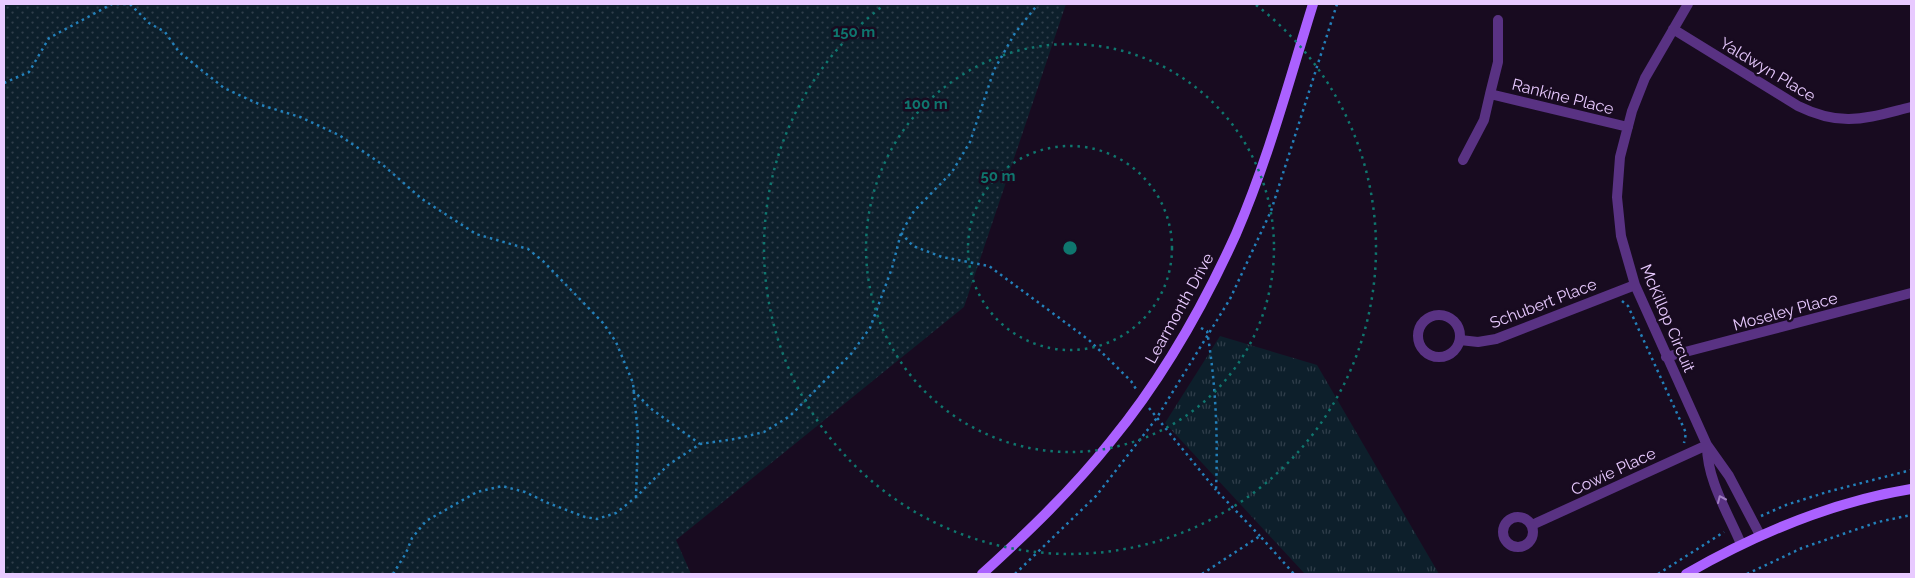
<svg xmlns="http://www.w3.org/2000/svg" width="1915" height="578" font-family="Raleway,sans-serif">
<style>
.grass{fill:url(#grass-dots)}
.park{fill:url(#park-tufts)}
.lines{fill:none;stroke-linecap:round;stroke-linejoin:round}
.path{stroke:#2380ba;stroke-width:2.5;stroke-dasharray:2.5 4;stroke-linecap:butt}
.street{stroke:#593283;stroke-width:10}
.secondary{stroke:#ab61ff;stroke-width:10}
.oneway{stroke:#a07ec1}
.ring{fill:none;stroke:#0f766e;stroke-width:2.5;stroke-dasharray:2.5 5}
.labels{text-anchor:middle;stroke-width:5;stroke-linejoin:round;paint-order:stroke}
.street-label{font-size:16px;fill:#e8caff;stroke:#180b20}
.centre{fill:#0f766e;stroke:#180b20;stroke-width:2.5}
.ring-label{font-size:15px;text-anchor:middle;font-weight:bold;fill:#0f766e;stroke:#180b20;stroke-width:5;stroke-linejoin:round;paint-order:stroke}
</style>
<defs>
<pattern id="grass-dots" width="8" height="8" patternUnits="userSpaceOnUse" patternTransform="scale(1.25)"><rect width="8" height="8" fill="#0d1f2b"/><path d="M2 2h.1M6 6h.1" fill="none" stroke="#303e4b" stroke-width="1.8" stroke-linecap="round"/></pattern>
<pattern id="park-tufts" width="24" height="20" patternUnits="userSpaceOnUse" patternTransform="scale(1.25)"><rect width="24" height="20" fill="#0d1f2b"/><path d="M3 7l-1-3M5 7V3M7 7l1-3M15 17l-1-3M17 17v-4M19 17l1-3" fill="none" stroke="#303e4b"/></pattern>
</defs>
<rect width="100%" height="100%" fill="#180b20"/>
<!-- grass -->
<path class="grass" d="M4,4H1066L964,307L676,540L691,574H4Z"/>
<!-- park -->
<path class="park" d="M1220,336L1317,365L1439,574H1305L1165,423Z"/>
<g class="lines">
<!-- path -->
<path class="path" d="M130,4L149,23L165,32L179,52L224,88L261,105L300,117L339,135L383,165L422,199L476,234L528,249L543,261L603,323L616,342L633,383L638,435L636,497
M4,83L29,72L49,38L112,4H129
M901,233L913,246L942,257L989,266L1089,340L1131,381L1136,389
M1622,301L1628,306L1686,433L1684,443
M1201,328L1207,331C1216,384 1218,437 1216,490L1260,536
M633,390L650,408L700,444
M1149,408L1216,490
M1761,516L1786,505L1827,492L1911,470
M393,574L406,553L412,538L426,521L477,492L502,486L525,492L548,503L585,517L597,519L616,513L636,497L668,465L700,444L735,439L764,432L790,416L851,354L870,328L892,268L901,233L914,211L952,172L970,142L994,70L1015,33L1038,4
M1015,574L1096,496L1156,419L1230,299L1271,211L1337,4
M1202,574L1260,536L1294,574
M1658,574L1724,532
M1747,574L1802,548L1878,522L1911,515"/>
<!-- street -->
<path class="street" d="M1688,4L1645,78L1632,111L1620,157L1617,197L1621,236L1635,285L1707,445L1729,476L1760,535
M1498,20V62L1490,94L1628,127
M1673,29L1798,106C1843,128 1866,118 1911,107
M1463,160L1484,120L1490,94
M1418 336a21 21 0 1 1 42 0a21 21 0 1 1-42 0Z
M1460,340L1478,342L1496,339L1635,285
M1666,357L1911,293
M1707,446C1707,480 1728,513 1741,544
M1503 532a15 15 0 1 1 30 0a15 15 0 1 1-30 0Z
M1532,525L1707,445"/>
<!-- secondary -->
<path class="secondary" d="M982,574C1028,532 1072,490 1111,441C1162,379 1203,307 1236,234C1268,160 1289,81 1313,4
M1686,574C1756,534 1831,502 1911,489"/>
</g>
<!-- one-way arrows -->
<defs><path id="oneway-chevron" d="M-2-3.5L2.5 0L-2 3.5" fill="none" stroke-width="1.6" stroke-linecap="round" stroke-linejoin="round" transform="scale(1.25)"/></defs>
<use class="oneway" href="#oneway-chevron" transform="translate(1721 499) rotate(-114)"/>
<!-- distance rings -->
<g class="ring">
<circle cx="1070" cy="248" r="102"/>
<circle cx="1070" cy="248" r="204"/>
<path d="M1256 5A306 306 0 1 1 884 5"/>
</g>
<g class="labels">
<!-- street labels -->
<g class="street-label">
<text transform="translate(1768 69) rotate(31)" y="6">Yaldwyn Place</text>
<text transform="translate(1563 96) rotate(14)" y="6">Rankine Place</text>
<text transform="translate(1543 303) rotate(-21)" y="6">Schubert Place</text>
<text transform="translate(1179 308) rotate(-61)" y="6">Learmonth Drive</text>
<text transform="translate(1785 311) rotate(-15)" y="6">Moseley Place</text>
<text transform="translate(1668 318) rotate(67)" y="6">McKillop Circuit</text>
<text transform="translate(1613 471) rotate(-25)" y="6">Cowie Place</text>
</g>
</g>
<circle cx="1070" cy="248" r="8" class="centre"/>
<g class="ring-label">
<text x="854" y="37">150 m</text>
<text x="926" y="109">100 m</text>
<text x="998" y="181">50 m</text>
</g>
<!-- border -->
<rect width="1915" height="578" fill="none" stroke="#e8caff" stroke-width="10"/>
</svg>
